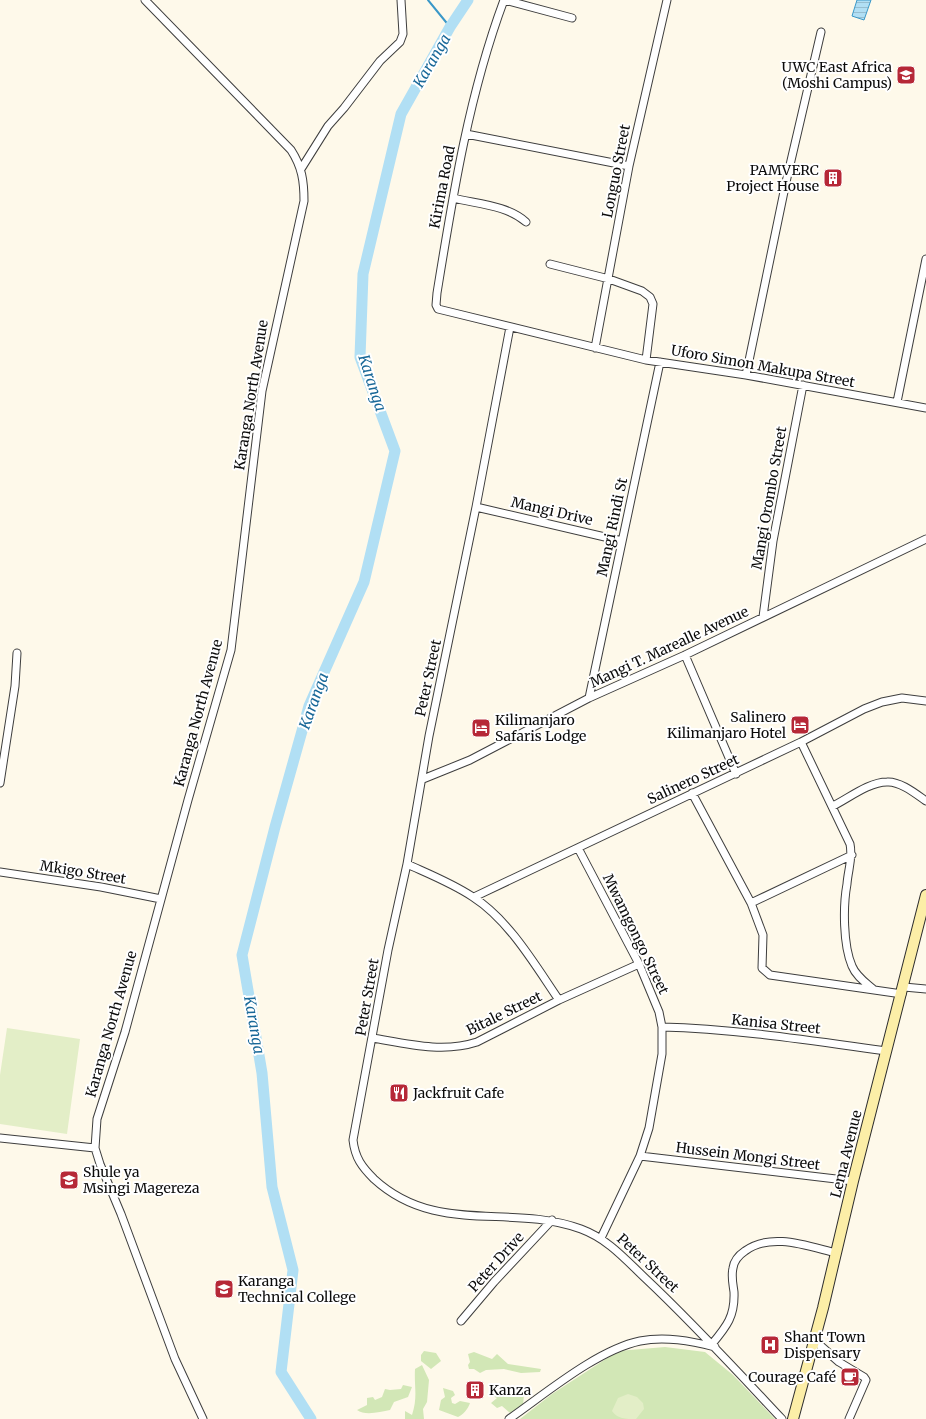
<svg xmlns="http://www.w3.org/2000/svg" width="926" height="1419" font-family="Merriweather,serif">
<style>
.grass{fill:#d2e7b6}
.pitch{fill:#e3eec7}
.water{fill:url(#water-rules);stroke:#3a98c8}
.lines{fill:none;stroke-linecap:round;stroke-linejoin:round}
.stream{stroke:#3a98c8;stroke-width:2}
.river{stroke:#b1dff4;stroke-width:11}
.minor-casing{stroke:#3e3e3e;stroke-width:9}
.secondary-casing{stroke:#2d2d2d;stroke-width:12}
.minor{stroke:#fff;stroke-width:7}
.secondary{stroke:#fceea7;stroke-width:10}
.labels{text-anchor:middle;stroke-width:4;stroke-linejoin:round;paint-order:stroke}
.poi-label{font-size:14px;fill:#0b0b0b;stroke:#fff;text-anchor:start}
.street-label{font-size:14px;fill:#0b0b0b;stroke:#fff}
.water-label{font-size:15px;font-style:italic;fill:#196898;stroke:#fff}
</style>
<defs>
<pattern id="water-rules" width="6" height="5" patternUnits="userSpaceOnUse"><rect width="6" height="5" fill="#b1dff4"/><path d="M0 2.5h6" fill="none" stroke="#97bed0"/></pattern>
</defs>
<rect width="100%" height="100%" fill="#fef9ea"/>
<!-- grass -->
<path class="grass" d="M665,1347L705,1352L733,1375L775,1419H520L552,1394L618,1351Z
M424,1351L436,1353L441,1361L431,1369L421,1361V1355Z
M474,1352L492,1359L497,1354L508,1364L541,1369L540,1372L521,1373L504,1369L486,1370L480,1373L474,1369H469L468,1365L470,1362L468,1354Z
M422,1365L429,1380L427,1402L423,1409L424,1419H405V1411L412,1415C418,1397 414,1387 415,1369Z
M403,1385L412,1387L408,1397L394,1402L390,1410C380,1412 365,1416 357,1410L367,1405V1398L373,1397L375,1400L382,1397L385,1389L390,1390L401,1389Z
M509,1387L519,1391L520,1395H524L523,1405L510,1413L502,1406L497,1408L491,1403L497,1398L490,1395L494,1390L499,1392L498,1397Z
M443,1388L453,1391L455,1395L451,1398L452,1403L455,1404L460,1401L470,1403C468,1409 463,1415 458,1417L439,1410L441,1400L445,1397Z"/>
<!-- pitch -->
<path class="pitch" d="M7,1028L80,1039L67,1134L0,1124V1075Z
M628,1394L637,1397L643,1403L644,1409L636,1419C625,1419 618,1419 612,1411L618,1398Z"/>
<!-- water -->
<path class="water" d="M857,0H871L864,20L852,16Z"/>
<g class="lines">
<!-- stream -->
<path class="stream" d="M428,0L450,27"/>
<!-- river -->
<path class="river" d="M311,1419L281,1372L293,1270L272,1187L262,1073L242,955L275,827L309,706L364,582L395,451L360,357L363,274L401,114L450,27L468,0"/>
<defs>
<path id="minor" d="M145,0L291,150C302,167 304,181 304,201L262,391L231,650L188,800L125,1032L97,1119L95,1148L100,1164L121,1214L175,1359L203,1419
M504,0C469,94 453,194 437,293L436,305L438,309L646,360L746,375L926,408
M505,0L572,18
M466,134L629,166
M301,169L328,126L344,108L380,61L400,42L403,34L401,0
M453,198C477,204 507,205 526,222
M550,264L609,279L642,291L650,297L653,304L646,360
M510,327L476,507L429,736L407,864L388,950L353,1140C355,1158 362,1167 374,1179C436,1236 509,1203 581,1229C608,1239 625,1259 645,1278C693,1323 737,1371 782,1419
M595,348L629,166L667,0
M746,375L786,182L821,32
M897,402L926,259
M476,507L622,541
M763,617L773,541L803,385
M685,655L736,774
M589,698L660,362
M801,742L850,844C853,858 848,870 847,884C843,906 843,945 852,966C856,976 865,982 873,989
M423,779L470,760L589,698L685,655L926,539
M0,783L15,686L17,653
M692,793L751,903L763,935L762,968L770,975L902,994
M833,806C849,798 869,782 887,782C900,781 916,794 926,801
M578,848L639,964L659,1012L662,1027V1054L649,1128L640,1156L601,1238
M407,864C429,874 452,883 473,897C509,920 535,965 559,1000
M0,872L101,887L161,899
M474,897L801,742L864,709L882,702L902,698L926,701
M751,903L852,855
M904,987L926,989
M662,1027C737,1029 813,1041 887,1051
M373,1038C408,1044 443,1053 477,1042L559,1000L639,964
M0,1138L95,1148
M640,1156L853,1181
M461,1321L494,1282L552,1220
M814,1340L839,1362L864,1377L866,1380L849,1419
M712,1344C727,1326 735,1316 734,1292C733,1284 731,1277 733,1268C734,1261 739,1255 745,1251C771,1232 807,1246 836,1253
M509,1419C545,1394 597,1350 640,1341C665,1336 691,1341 715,1347"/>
<path id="secondary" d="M793,1419L823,1308L853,1181L926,895"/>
</defs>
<!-- minor casing -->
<use href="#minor" class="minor-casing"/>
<!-- secondary casing -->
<use href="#secondary" class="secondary-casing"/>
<!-- minor -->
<use href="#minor" class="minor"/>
<!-- secondary -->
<use href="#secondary" class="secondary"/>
</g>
<!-- icons -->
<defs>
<symbol id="school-square" viewBox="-11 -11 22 22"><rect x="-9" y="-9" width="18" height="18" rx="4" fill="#b62837" stroke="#fff"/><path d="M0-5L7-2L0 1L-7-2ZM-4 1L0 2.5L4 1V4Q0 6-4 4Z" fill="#fff"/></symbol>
<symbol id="building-square" viewBox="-11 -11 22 22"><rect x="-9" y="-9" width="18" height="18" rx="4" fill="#b62837" stroke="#fff"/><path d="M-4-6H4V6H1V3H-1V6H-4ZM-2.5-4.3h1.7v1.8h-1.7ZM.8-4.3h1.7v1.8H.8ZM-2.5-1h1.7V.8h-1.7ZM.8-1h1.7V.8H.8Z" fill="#fff"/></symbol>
<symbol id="hotel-square" viewBox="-11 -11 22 22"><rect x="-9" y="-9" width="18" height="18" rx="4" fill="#b62837" stroke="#fff"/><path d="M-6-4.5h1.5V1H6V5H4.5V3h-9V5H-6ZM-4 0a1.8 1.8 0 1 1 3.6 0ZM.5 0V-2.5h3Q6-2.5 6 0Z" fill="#fff"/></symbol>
<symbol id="restaurant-square" viewBox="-11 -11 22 22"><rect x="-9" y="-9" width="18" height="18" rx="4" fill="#b62837" stroke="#fff"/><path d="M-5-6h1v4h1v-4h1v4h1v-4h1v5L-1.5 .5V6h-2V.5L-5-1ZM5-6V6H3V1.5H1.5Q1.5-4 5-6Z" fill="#fff"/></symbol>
<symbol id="hospital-square" viewBox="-11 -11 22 22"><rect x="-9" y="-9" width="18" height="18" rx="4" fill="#b62837" stroke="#fff"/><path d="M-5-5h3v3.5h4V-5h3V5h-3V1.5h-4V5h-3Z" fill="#fff"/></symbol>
<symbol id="cafe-square" viewBox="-11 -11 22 22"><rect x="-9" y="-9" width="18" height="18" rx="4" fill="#b62837" stroke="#fff"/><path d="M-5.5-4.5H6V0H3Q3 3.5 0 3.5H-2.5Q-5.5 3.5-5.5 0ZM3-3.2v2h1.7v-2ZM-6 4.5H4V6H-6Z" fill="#fff"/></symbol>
</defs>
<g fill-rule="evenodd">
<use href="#school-square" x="895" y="64" width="22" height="22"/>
<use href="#building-square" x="822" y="167" width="22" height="22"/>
<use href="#hotel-square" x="789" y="714" width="22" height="22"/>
<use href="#hotel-square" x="470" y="717" width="22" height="22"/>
<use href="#restaurant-square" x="388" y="1082" width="22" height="22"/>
<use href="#school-square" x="58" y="1169" width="22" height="22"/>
<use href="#school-square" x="213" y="1278" width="22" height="22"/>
<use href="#hospital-square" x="759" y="1334" width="22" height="22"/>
<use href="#cafe-square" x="839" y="1366" width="22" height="22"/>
<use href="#building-square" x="464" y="1379" width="22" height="22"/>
</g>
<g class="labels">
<!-- poi labels -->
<g class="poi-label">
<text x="892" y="72" text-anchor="end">UWC East Africa<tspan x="892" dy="16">(Moshi Campus)</tspan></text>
<text x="819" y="175" text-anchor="end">PAMVERC<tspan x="819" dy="16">Project House</tspan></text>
<text x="786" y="722" text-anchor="end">Salinero<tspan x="786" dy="16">Kilimanjaro Hotel</tspan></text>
<text x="495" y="725">Kilimanjaro<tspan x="495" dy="16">Safaris Lodge</tspan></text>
<text x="413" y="1098">Jackfruit Cafe</text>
<text x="83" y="1177">Shule ya<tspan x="83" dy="16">Msingi Magereza</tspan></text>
<text x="238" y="1286">Karanga<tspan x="238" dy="16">Technical College</tspan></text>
<text x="784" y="1342">Shant Town<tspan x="784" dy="16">Dispensary</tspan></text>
<text x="836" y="1382" text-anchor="end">Courage Café</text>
<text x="489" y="1395">Kanza</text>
</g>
<!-- street labels -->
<g class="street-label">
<text transform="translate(616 171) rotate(-79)" y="5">Longuo Street</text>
<text transform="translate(442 187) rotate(-79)" y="5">Kirima Road</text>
<text transform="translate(763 366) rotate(10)" y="5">Uforo Simon Makupa Street</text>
<text transform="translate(251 395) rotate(-81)" y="5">Karanga North Avenue</text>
<text transform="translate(769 498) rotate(-80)" y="5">Mangi Orombo Street</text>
<text transform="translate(552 511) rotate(13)" y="5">Mangi Drive</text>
<text transform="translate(612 527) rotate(-78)" y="5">Mangi Rindi St</text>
<text transform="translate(669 647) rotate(-25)" y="5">Mangi T. Marealle Avenue</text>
<text transform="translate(428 678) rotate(-78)" y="5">Peter Street</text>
<text transform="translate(198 713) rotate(-75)" y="5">Karanga North Avenue</text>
<text transform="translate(693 779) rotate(-25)" y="5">Salinero Street</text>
<text transform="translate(83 872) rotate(9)" y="5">Mkigo Street</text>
<text transform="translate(636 934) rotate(64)" y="5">Mwamgongo Street</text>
<text transform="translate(367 997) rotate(-80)" y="5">Peter Street</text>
<text transform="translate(504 1013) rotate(-26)" y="5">Bitale Street</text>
<text transform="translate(111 1024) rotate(-74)" y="5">Karanga North Avenue</text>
<text transform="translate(776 1024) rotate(6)" y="5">Kanisa Street</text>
<text transform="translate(846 1154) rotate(-76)" y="5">Lema Avenue</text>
<text transform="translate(748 1156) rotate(7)" y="5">Hussein Mongi Street</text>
<text transform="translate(496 1262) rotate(-48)" y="5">Peter Drive</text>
<text transform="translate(648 1263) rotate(43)" y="5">Peter Street</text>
</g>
<!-- water labels -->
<g class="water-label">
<text transform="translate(432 61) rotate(-60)" y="5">Karanga</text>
<text transform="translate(372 383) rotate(72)" y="5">Karanga</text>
<text transform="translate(314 701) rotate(-70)" y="5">Karanga</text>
<text transform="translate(254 1025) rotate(80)" y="5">Karanga</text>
</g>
</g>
</svg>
